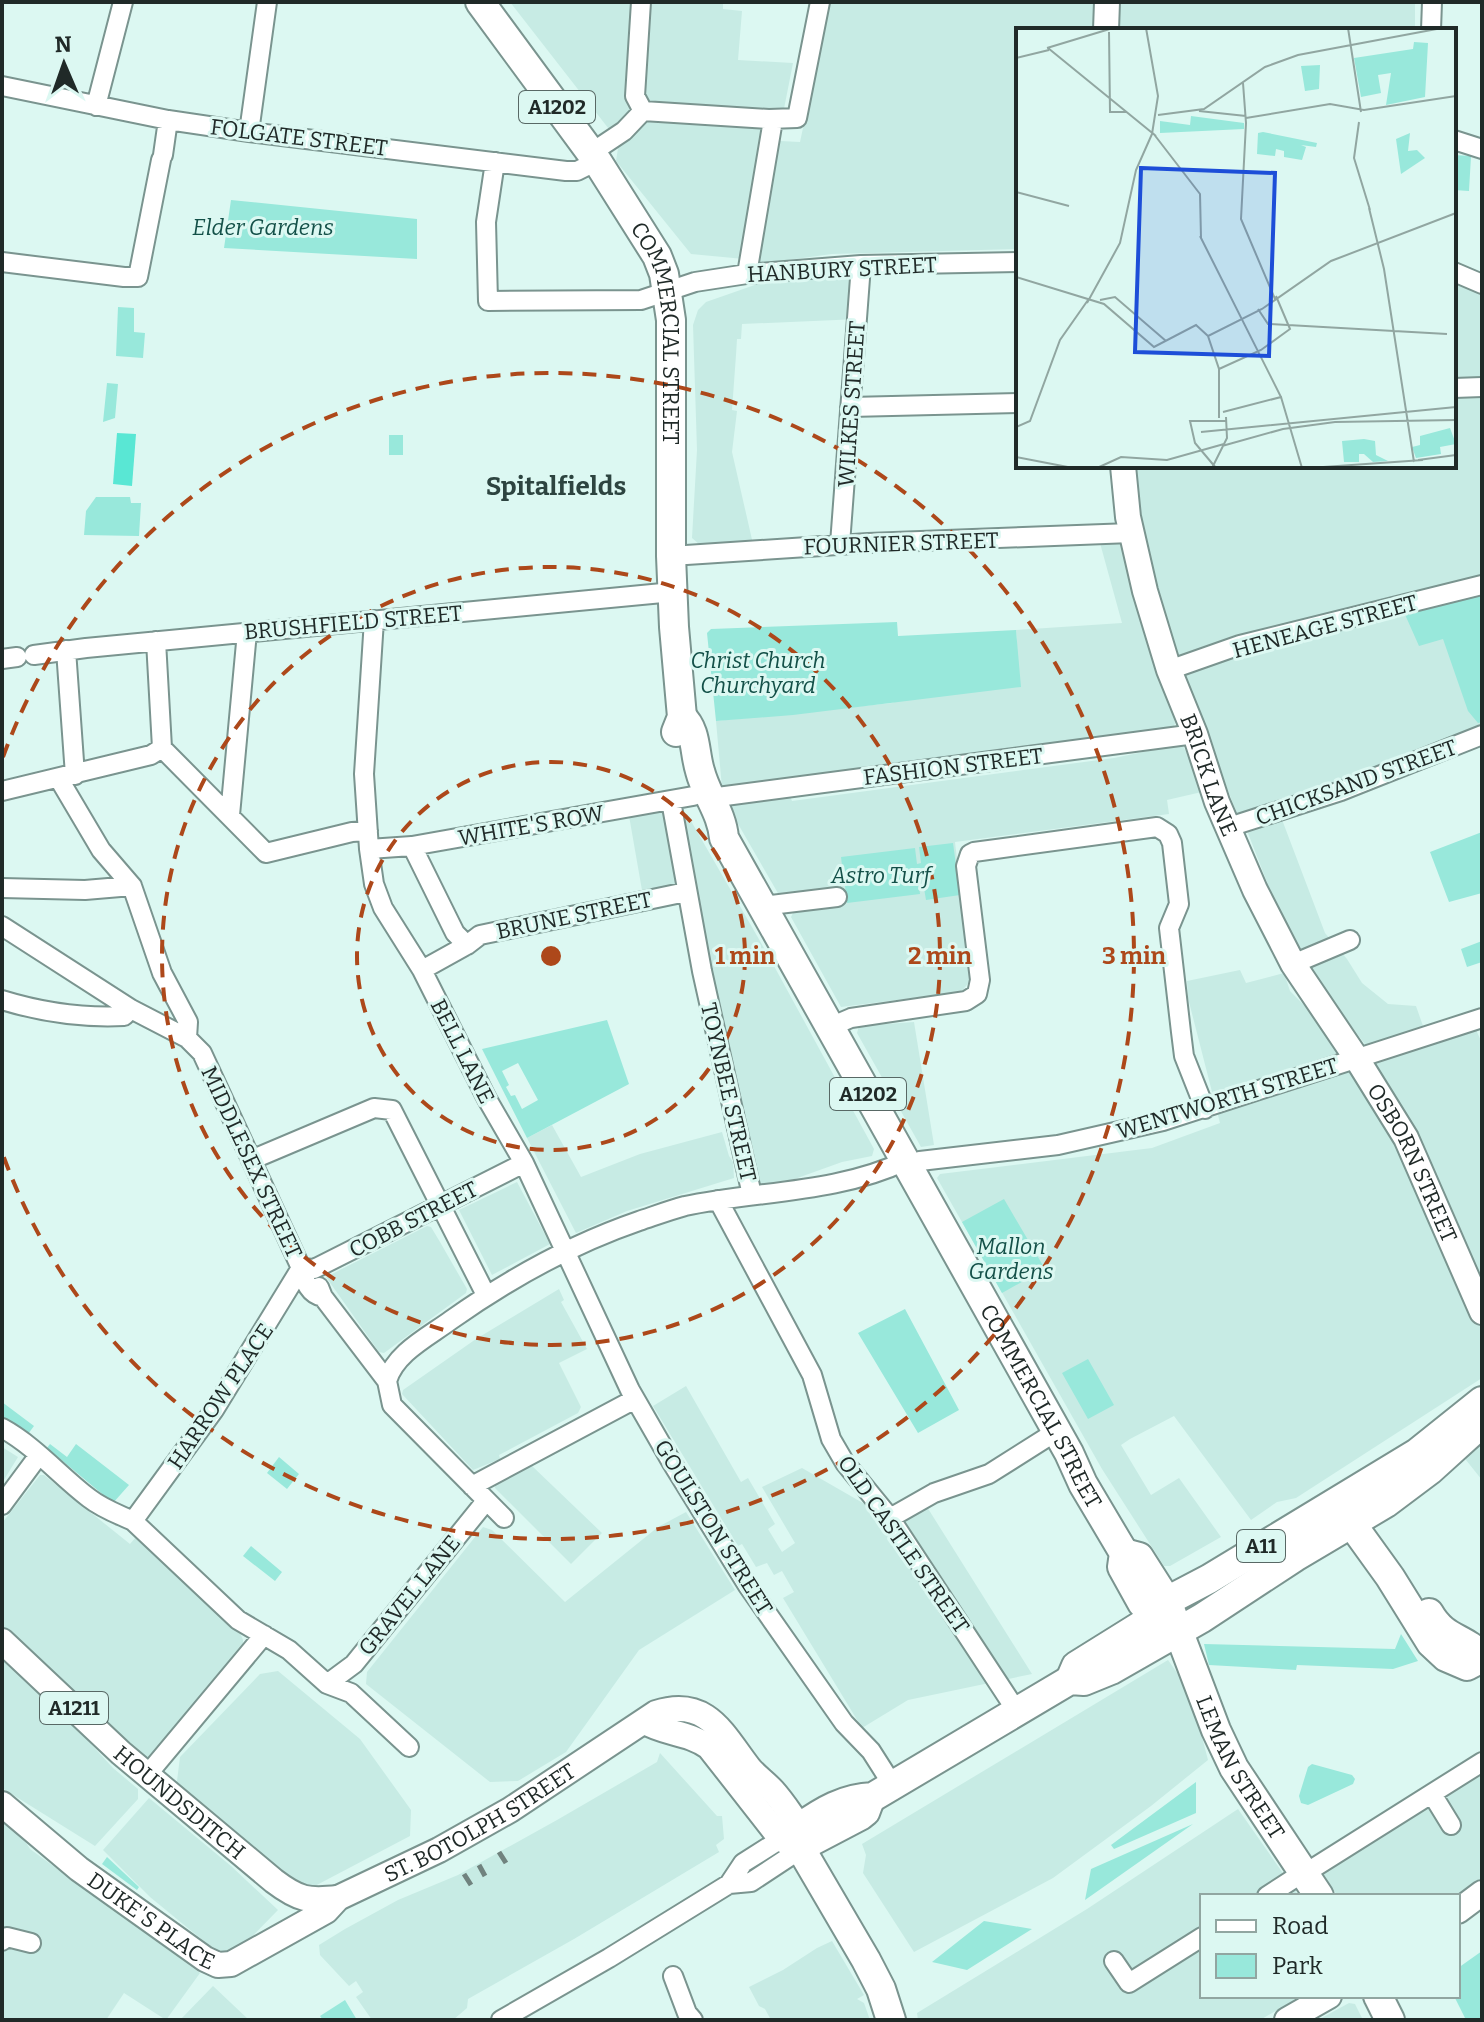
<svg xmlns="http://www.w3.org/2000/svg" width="1484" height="2022" font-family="Bitter,serif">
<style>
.built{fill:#c7ebe4}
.green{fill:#98e8db;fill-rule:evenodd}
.water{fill:#59e7d4}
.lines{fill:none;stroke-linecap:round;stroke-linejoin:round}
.minor-casing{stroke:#7a948f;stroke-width:22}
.major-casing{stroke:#7a948f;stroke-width:28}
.highway-casing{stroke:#7a948f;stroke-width:32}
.minor{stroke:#fff;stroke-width:18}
.major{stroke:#fff;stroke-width:24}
.highway{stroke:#fff;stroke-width:28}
.rail{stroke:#70827e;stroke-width:5;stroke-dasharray:14 14;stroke-linecap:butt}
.ring{fill:none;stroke:#ad481a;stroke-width:4;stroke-dasharray:14 10}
.labels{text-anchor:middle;stroke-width:6;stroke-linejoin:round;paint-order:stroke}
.shield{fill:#dcf8f2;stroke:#586865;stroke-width:2}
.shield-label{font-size:20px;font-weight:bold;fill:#202a28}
.street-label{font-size:22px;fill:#202a28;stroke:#dcf8f2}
.park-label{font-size:22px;font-style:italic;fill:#135048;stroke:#dcf8f2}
.quarter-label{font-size:26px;font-weight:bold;fill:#2d4440;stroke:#dcf8f2}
.inset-road{fill:none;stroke:#91a6a1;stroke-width:2}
.view{fill:#1d4ed8;fill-opacity:0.15;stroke:#1d4ed8;stroke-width:4}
.inset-edge{fill:none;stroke:#202a28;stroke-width:4}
.centre{fill:#ad481a;stroke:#dcf8f2;stroke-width:4}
.ring-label{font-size:24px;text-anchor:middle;font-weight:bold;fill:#ad481a;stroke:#dcf8f2;stroke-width:6;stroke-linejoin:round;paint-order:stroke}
</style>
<rect width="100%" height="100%" fill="#dcf8f2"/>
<!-- built -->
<path class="built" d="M510,2H723V9L742,11L738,60L793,63L781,124L744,259L691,254L616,161L619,142Z
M830,2H1097L1094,30H1018V249L832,254L758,264L780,141L800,142Z
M1115,2H1415V30H1114Z
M860,277L859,319L742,324L741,339H737L736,355L732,410L737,411L732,452L753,544H699L692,538L697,450L693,325L698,310L706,302L766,281Z
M1454,283L1482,295V727L1396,764L1238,816L1187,688L1143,548L1130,466H1454Z
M1128,541L1175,723L1173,729L722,788L716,721L892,703L1017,645L1016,630L1122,623L1100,543Z
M1182,744L1206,791L1167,800L1169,814L955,842L971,980L961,992L841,1007L791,917L794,911L839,905L779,895L730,810L733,805L790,796L792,801L1114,758Z
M662,805L667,811L678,884L674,889L643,896L628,810Z
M681,814H687L768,955L874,1149L872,1156L842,1162L761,1191L754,1181L713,1009Z
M1281,817L1325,933L1347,959L1362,983L1388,1004L1416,1006L1423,1026L1367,1047L1293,949L1246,828Z
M1240,970L1246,983L1284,973L1290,991L1357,1059L1472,1021L1482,1043V1378L1296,1498L1277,1502L1251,1520L1174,1416L1130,1439L1121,1445L1151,1495L1179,1478L1221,1537L1170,1566H1164L1102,1469L937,1178L940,1174L1152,1148L1220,1123L1188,998L1187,981Z
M914,1022L934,1145L921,1147L857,1033L859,1026Z
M552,1125L581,1177L640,1154L722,1132L729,1156L733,1162L734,1178L627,1211L576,1233L527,1138Z
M517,1182L550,1244L492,1275L459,1210Z
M427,1226L431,1227L440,1242L467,1289L466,1293L384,1353L379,1352L326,1277Z
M559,1289L564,1300L561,1302L587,1349L559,1363L581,1407L578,1413L499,1455L500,1459L473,1470L402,1394L403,1390L476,1339Z
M686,1386L741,1482L748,1478L775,1524L768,1529L782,1552L795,1543L762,1487L802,1468L889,1518L922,1499L1032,1674L908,1700L862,1728L783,1598L794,1592L782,1571L774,1575L767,1563L756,1567L742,1544L738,1546L653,1406Z
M1482,1438V1480L1462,1455Z
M2,1447L18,1457L2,1483Z
M531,1465L602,1533L571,1564L495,1488V1483Z
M40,1475H44L130,1544L136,1537L239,1630L243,1640V1644L146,1765L2,1629V1523Z
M686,1512L735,1590L639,1650L566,1752L518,1781L490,1782L366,1684L367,1672L483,1527L492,1530L565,1602L658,1527Z
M2,1657L75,1727L113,1768L138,1789V1799L95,1846L2,1788Z
M1168,1660L1190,1691L1208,1760L1151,1806L1053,1878L914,1952L863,1873L866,1855L862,1844Z
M278,1671L360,1739L411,1810L410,1836L311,1888L300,1884L176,1789L180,1757L260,1674Z
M660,1753L717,1816H722L724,1839L716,1845L719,1852L574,1939L468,1999L467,2008L453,2020H372L356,1997L363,1992L356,1981L349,1986L320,1955L319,1945L345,1929L398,1900L458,1875L557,1820L657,1762Z
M1482,1767V1882L1458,1898L1338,1896L1322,1874Z
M149,1798L231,1866L278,1910L228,1961L150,1897L103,1850Z
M1238,1809L1299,1896H1202V1996H1301L1260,2020H918L917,2013L1087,1909Z
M2,1818L20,1833L30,1849L200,1973L166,2020L124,1993L106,2020H2Z
M832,1941L864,1995L857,1999L864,2003L870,2020H771L765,2009L759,2006L749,1987L783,1970L817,1948Z
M213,1986L249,2020H180Z
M1349,2003L1355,2004L1363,2020H1318Z"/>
<!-- green -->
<path class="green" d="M1454,155L1471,156L1469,191L1454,190Z
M231,200L417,219V259L224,248Z
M118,307L134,308V332L145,333L143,358L116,356Z
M107,383L118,384L115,418L103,422Z
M389,435H403V455H389Z
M96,497H130L131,503H141L139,536L84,535L86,511Z
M1482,590V722L1478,723L1468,711L1443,639L1419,646L1403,610Z
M897,622L898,636L1016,630L1021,687L793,715L716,721L707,633L711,629Z
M1482,832V893L1449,902L1430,852Z
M953,843L960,895L926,900L922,876L918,877L920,894L847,903L845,886H841L840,875L843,874L841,857L915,848L917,864L921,863L919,847Z
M1482,941V962L1467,967L1461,949Z
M607,1020L629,1084L527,1138L482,1049ZM518,1063L538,1100L522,1109L515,1095L511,1096L506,1087L509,1085L502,1071Z
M1004,1199L1045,1269L1002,1293L962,1222Z
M905,1309L959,1410L918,1433L858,1333Z
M1088,1359L1114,1405L1088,1419L1062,1373Z
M2,1402L34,1426L28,1434L2,1417Z
M50,1444L67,1457L76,1444L129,1485L113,1503L47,1448Z
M279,1457L299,1474L287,1489L267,1473Z
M251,1546L282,1572L275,1581L243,1556Z
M1401,1634L1418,1661L1393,1669L1297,1665L1296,1670L1209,1665L1204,1644L1395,1649Z
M1312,1764L1352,1775L1355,1779L1353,1784L1308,1805L1301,1803L1299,1796L1308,1767Z
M1196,1782V1813L1114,1849L1111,1845Z
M1193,1824L1085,1900L1091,1869Z
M107,1857L139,1887L137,1890L102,1864Z
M984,1921L1032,1929L967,1970L932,1962Z
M1482,1951V2020H1466L1454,1996H1458V1968Z
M345,2000L357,2020H323L320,2016Z"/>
<!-- water -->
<path class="water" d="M117,433L136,434L132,486L113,484Z"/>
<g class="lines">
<defs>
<path id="minor" d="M1431,30L1432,2
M2,86L168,120L249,132L566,171H577L597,161
M96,106L123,2
M643,111L769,119L797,118L820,2
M249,132L267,2
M1454,140L1482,149
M591,153L624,131L643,111L635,96L641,2
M163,155L168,120
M495,162L486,222L488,301L641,300L695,282L747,274L861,265L1018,262
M2,262L124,277H138L161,160
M1454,272L1482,284
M747,274L773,120
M1454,388L1482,387
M850,407L1018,403
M840,544L861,265
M671,556L868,543L1131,533
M374,620L364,774L369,849L374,884L383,908L422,970L487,1099L524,1163L630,1390L672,1463L748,1586L844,1723L871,1751L892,1784
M156,641L162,748
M66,650L75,775
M34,655L86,648L673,592
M2,659L17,657
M1169,670L1240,645L1482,585
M162,748L266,853L352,832L368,831
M59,779L101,850L132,886L162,973L188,1022L187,1038
M2,791L151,755L162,748
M710,798L1195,734
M671,801L702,971L752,1195
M230,815L247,632
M1229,827L1341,791L1482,735
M412,846L455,933L467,945
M369,849L412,846L693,796
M2,888L85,890L132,886
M762,906L837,897
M2,926L131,1009L187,1038L202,1053L301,1268C305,1281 308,1294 323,1297
M1293,964L1350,940
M422,970L467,945L480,935L686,892
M2,1000C41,1012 83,1018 124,1016L131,1009
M830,1027L851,1018L966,1001L977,994L980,980L966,866L970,854L974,852L1157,827L1168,834L1172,843L1179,904L1169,928L1181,1032L1184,1056L1205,1109
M251,1160L374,1108L392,1110L486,1295
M908,1167L920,1161L1058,1145L1163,1121L1482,1018
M718,1200L812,1375L831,1439L845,1463L890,1518L1016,1710
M301,1268L314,1269L524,1163
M319,1287L323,1297L387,1381L392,1405L504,1518
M387,1381C395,1353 428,1337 451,1320C509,1279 572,1244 639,1221C654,1216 670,1210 685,1206C757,1191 838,1193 905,1161
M2,1428C35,1446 60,1476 89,1498C103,1509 118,1514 133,1521L238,1620L289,1650L327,1684L351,1693L409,1747
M472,1486L635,1399
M2,1505L39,1455
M890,1518L934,1493L989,1474L1057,1431
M133,1521L214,1410L301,1268
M327,1684L354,1664L486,1501
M147,1775L264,1635
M1432,1794L1451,1825
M1304,1874L1482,1762
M729,1884L751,1882L801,1849
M1267,1896L1304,1872
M2,1941L7,1937L31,1943
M1114,1961L1129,1983L1202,1937
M673,1976L687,2013L693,2020
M501,2020L609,1958L729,1884L743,1863L789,1834"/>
<g id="major">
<path d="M1106,30L1107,2"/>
<path id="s1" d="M1123,466L1128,517L1145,591L1169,670L1195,734L1217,802L1255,890L1293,964L1357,1059L1406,1138L1482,1312"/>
<path id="s2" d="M2,1641L121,1753L274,1881C299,1900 308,1901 338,1898"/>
<path d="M645,1722C665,1734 688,1732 709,1747L781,1839L801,1849L862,1817L867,1813L873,1797"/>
<path id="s3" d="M2,1804L79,1869L205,1959L218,1965L231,1964L326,1911L338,1898L439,1850L510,1810L656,1713C708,1696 724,1736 750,1769C757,1777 766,1783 773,1791C783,1802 791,1815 800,1827"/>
<path d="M1458,1911L1482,1893"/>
<path d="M1287,2020L1329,1996"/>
</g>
<g id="highway">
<path id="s4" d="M480,2L597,161L657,256L664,274L671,320V556L674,627L682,717L676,732"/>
<path id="s5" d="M682,717C697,731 694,752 700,771C706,795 722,813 724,838L1069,1453L1083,1484L1124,1553L1122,1567L1142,1603L1153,1616"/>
<path d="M1341,1509L1390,1577L1431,1643L1446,1657L1467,1666L1482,1658"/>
<path id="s6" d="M1124,1553L1139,1557L1167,1601L1216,1730L1234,1768L1319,1896"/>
<path d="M1429,1613C1445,1641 1464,1636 1482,1657"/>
<path d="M1070,1680L1076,1666L1145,1623L1167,1601L1209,1579L1417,1453L1482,1401"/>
<path d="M1378,1996L1390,2020"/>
<path d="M891,2020L881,1989L866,1960L801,1849L800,1827C823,1811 844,1798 873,1797L1070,1680L1084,1681L1111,1670L1202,1618L1295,1557L1386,1503L1430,1470L1482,1423"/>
</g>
</defs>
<!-- minor casing -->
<use href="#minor" class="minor-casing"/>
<!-- major casing -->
<use href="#major" class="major-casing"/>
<!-- highway casing -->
<use href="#highway" class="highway-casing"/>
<!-- minor -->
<use href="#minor" class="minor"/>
<!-- major -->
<use href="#major" class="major"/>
<!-- highway -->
<use href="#highway" class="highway"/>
<!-- rail -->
<path class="rail" d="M499,1852L506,1863
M479,1865L485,1876
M464,1874L471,1885"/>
</g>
<!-- distance rings -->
<g class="ring">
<circle cx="551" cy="956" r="194"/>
<circle cx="551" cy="956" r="389"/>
<path d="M3 757A583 583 0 1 1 3 1155"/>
</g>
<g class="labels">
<!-- shield labels -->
<g class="shield">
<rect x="519" y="91" width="76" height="32" rx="6"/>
<rect x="830" y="1078" width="76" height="32" rx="6"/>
<rect x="1237" y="1530" width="48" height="32" rx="6"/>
<rect x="40" y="1692" width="68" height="32" rx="6"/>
</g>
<g class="shield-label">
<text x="557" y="114">A1202</text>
<text x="868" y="1101">A1202</text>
<text x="1261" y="1553">A11</text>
<text x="74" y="1715">A1211</text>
</g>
<!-- street labels -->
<g class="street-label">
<text transform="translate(299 137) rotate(7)" y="8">FOLGATE STREET</text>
<text transform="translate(842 269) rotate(-3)" y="8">HANBURY STREET</text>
<text dy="8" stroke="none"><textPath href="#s4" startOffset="386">COMMERCIAL STREET</textPath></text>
<text transform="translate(851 404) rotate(-86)" y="8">WILKES STREET</text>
<text transform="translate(901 543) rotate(-2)" y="8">FOURNIER STREET</text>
<text transform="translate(353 622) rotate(-5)" y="8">BRUSHFIELD STREET</text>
<text transform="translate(1325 626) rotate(-15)" y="8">HENEAGE STREET</text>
<text transform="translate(953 766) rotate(-7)" y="8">FASHION STREET</text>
<text dy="8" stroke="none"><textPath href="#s1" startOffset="322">BRICK LANE</textPath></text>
<text transform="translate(1356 782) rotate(-20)" y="8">CHICKSAND STREET</text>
<text transform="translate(531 825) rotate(-10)" y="8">WHITE'S ROW</text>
<text transform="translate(574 915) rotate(-12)" y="8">BRUNE STREET</text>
<text transform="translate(463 1051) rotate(63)" y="8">BELL LANE</text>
<text transform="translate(729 1092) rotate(77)" y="8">TOYNBEE STREET</text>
<text transform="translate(1227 1098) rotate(-17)" y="8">WENTWORTH STREET</text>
<text transform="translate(252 1162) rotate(65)" y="8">MIDDLESEX STREET</text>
<text dy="8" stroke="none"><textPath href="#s1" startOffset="762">OSBORN STREET</textPath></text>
<text transform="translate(413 1219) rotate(-27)" y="8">COBB STREET</text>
<text transform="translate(220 1396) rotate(-56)" y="8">HARROW PLACE</text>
<text dy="8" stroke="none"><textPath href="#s5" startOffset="780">COMMERCIAL STREET</textPath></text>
<text transform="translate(714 1527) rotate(58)" y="8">GOULSTON STREET</text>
<text transform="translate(904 1544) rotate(55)" y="8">OLD CASTLE STREET</text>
<text transform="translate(409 1595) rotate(-51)" y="8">GRAVEL LANE</text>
<text dy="8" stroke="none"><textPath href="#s6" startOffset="250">LEMAN STREET</textPath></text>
<text dy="8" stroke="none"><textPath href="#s2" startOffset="240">HOUNDSDITCH</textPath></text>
<text dy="8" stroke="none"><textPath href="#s3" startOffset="570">ST. BOTOLPH STREET</textPath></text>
<text dy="8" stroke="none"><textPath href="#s3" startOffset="190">DUKE'S PLACE</textPath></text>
</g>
<!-- park labels -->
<g class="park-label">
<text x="263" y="235">Elder Gardens</text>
<text x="758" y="668">Christ Church<tspan x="758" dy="25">Churchyard</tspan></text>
<text x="881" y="883">Astro Turf</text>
<text x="1011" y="1254">Mallon<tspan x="1011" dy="25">Gardens</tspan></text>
</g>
<!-- quarter labels -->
<g class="quarter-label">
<text x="556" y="495">Spitalfields</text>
</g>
</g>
<!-- overview -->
<g transform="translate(1016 28)">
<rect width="440" height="440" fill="#dcf8f2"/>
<path d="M398,14L412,15L409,69L370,77L375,45L362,47L365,65L345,69L338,30L397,21ZM304,37L303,61L289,63L285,38ZM175,88L228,95V101L144,105V93L174,97ZM247,104L301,115L300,119L285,117L290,119L286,132L268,129V123L260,121L259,128L241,126L242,105ZM394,105L392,123L401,122L409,130L385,146L380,111ZM434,400L440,416L424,419L425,426L400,430L396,419L404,417V408ZM348,411L359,413L360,427L372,433L357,434L348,426H343V434H328L326,413Z" fill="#98e8db"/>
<path class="inset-road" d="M130,0L142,68L136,106M332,0L345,84M93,4L94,84H111M31,20L97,0M32,20L140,108M0,30L33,22M227,55L230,95L225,191L259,271M183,83L230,88M142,87L188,81L249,39L282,27L426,0M230,90L314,76L348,82L440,68M343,94L338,130L354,182M137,105L184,166L185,210M0,164L53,178M353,180L368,241L398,434M184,208L265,369L207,384M0,249L88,276L138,319L180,297L192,308M84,272L99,269L150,313M71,275L104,215L120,142L136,106M242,281L252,296L431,306M203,341L245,322L274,301L260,268M265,369L286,440M203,390V341L192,308L246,281L315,233L440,185M0,399L14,393L44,312L72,272M185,404L440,379M206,418L267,401L319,394L440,392M0,429L57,440M402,432L440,427M81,440L105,429L151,432L208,416M196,440L211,410L210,389M200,440L179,415L174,393H210M293,440L407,432"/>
<path class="view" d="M125,140L259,145L253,328L119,324Z"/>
<rect width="440" height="440" class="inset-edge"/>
</g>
<circle cx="551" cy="956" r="12" class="centre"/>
<g class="ring-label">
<text x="745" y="964">1 min</text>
<text x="940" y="964">2 min</text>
<text x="1134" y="964">3 min</text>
</g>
<!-- border -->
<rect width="1484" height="2022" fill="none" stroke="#202a28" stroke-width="8"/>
<!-- legend -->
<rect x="1200" y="1894" width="260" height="104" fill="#dcf8f2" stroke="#91a6a1" stroke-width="2"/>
<rect x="1216" y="1920" width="40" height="12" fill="#ffffff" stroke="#91a6a1" stroke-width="2"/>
<text x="1272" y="1934" font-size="24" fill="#202a28">Road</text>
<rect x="1216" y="1954" width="40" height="24" fill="#98e8db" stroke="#91a6a1" stroke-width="2"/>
<text x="1272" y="1974" font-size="24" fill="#202a28">Park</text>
<!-- north arrow -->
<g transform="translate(64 64) rotate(358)" stroke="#dcf8f2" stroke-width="6" paint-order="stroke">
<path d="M0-6L14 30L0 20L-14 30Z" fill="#202a28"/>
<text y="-12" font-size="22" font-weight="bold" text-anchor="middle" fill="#202a28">N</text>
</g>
</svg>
